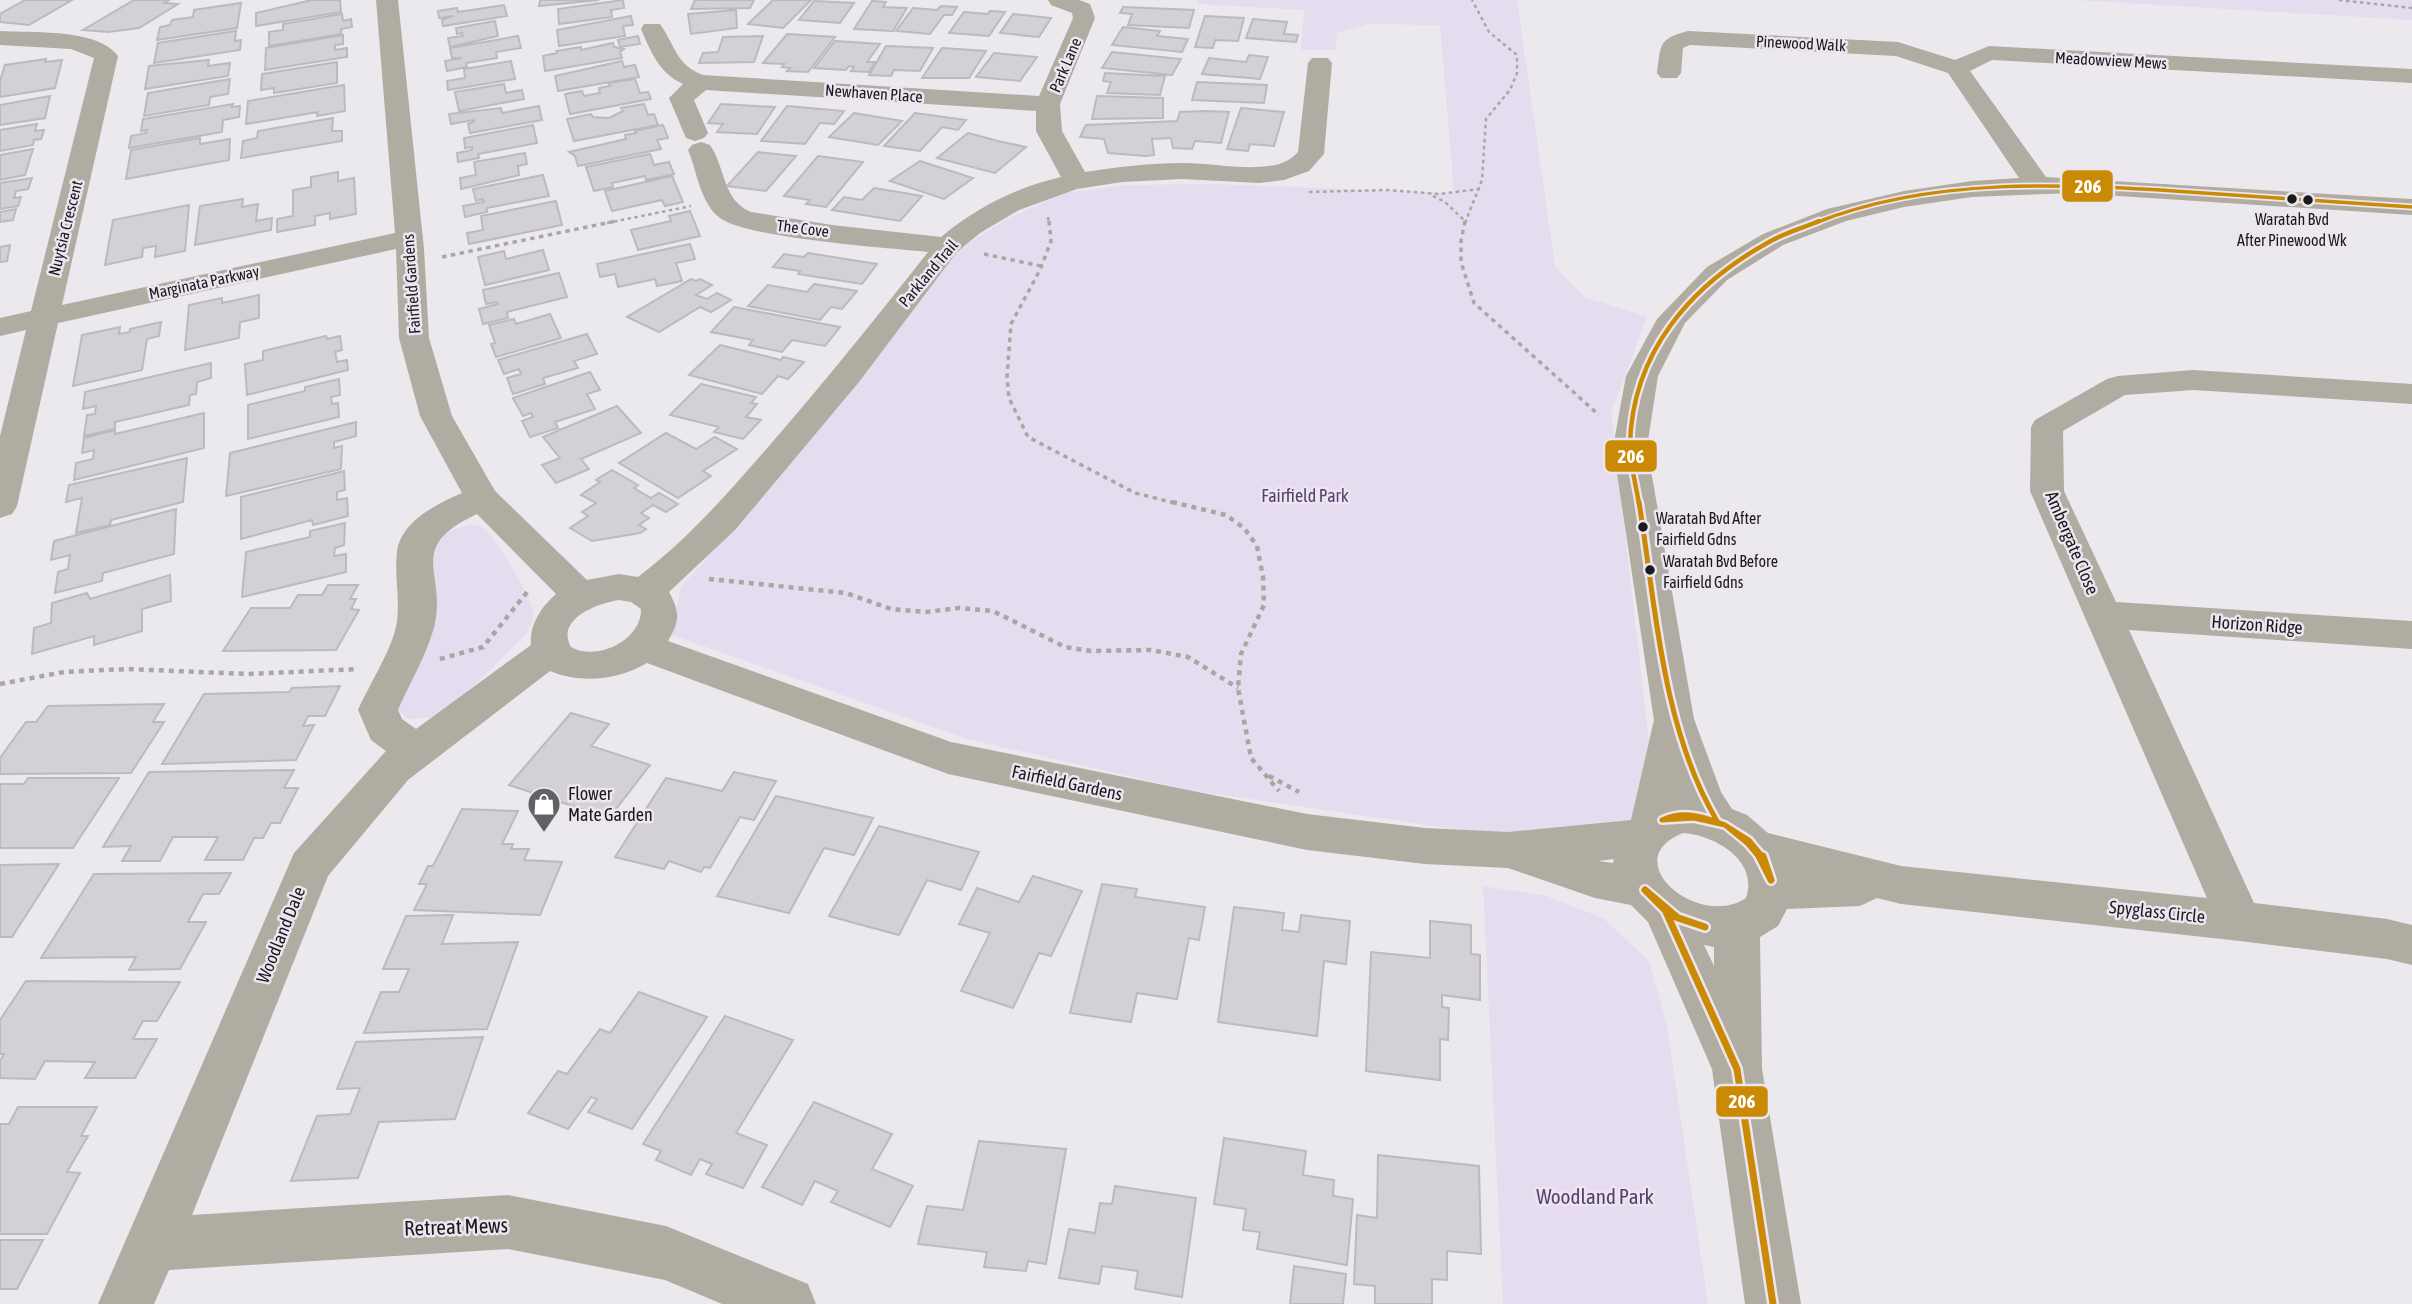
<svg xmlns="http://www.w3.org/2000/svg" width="2412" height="1304" font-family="'Asap Condensed',sans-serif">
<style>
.green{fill:#e6dcf0}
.building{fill:#d4d1d6;stroke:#bcbabf;stroke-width:2}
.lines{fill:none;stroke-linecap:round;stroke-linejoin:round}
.path-far2{stroke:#aaa7a2;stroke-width:2.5;stroke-dasharray:3.5 3.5;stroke-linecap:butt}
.path-far1{stroke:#aaa7a2;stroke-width:3.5;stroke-dasharray:4.5 4.5;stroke-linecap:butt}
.path{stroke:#aaa7a2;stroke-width:4.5;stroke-dasharray:5 5;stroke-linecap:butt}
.minor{fill:#b0aca2;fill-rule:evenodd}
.bus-1-far3-casing{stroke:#ebe6f0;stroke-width:7}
.bus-1-far2-casing{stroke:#ebe6f0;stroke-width:9}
.bus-1-far1-casing{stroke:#ebe6f0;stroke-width:10}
.bus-1-casing{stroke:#ebe6f0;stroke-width:12}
.bus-1-far3{stroke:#cb8a06;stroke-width:3.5}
.bus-1-far2{stroke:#cb8a06;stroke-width:4.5}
.bus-1-far1{stroke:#cb8a06;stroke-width:5}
.bus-1{stroke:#cb8a06;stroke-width:7}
.bus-dot{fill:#1b191d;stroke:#ebe6f0;stroke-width:2.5}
.labels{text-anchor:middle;stroke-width:5;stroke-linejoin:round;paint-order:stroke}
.far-street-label{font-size:16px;fill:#1b191d;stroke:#ebe6f0}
.bus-label{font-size:16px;fill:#1b191d;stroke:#ebe6f0;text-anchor:start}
.park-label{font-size:18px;fill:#583e6f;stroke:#ebe6f0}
.street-label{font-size:18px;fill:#1b191d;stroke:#ebe6f0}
.poi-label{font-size:18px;fill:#1b191d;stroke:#ebe6f0;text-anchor:start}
.near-park-label{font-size:21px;fill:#583e6f;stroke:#ebe6f0}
.near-street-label{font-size:21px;fill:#1b191d;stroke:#ebe6f0}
.line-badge{stroke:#ebe6f0;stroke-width:2.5}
.badge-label{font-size:19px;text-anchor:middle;font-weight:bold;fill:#fff}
</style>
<rect width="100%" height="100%" fill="#ebe8ee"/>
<!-- green -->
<path class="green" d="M1198,0H1517L1555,266L1584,297L1647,317L1611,413L1656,802L1604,851L1189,790L967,739L672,635L681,587L754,504L958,250L1005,220L1064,193L1125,185L1211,184L1454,193L1440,25L1367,24L1337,33L1336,50H1301L1304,10L1197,4Z
M2075,0H2412V20Z
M472,524C475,525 479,525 482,527C494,535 533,598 533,613C534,620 529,627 526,634L452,708L436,717L409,719L399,711L397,705L435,584L433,560L437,544L447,532Z
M1483,886L1547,896L1603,918L1649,961L1667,1026L1708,1304H1503Z"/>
<!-- building -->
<path class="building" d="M25,0H72L29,25L0,22V14Z
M134,0H169L164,3L178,4L139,28L108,32L83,30Z
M312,0H340L341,12L256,26V13Z
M540,0H599L539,6Z
M623,0L624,8L611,10L612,17L559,24L558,9Z
M695,0H754L750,8L691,9Z
M773,0H811L783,28L748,24Z
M814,1L854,3L840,23L799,20Z
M872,1L886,2L883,7L907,8L893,31L854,29Z
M241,3L237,28L157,40L160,27L170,25L172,20L193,17L194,10Z
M504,5L507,16L443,26L442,20L453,16L439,18L438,11L457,8L458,12Z
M941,6L957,7L952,15H944L930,34L896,31L913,8L937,10Z
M1123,7L1194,10L1189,28L1128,25L1132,14L1120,13Z
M736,10L737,28L691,34L688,14Z
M990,11L1005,12L989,36L949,33L964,12L988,14Z
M342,14L343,21L351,19L352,27L341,29V34L269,46V32L283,30V24Z
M1013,14L1051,18L1039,37L1000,33Z
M631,16L633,25L623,26L625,36L559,46L557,30Z
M1205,16L1244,18L1238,41L1215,40L1213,48L1195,47Z
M1253,19L1287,22L1284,34L1298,35L1296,42L1246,38Z
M495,21L498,36L450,47L448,38L463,36L462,33L457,34L456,28Z
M1123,27L1160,31L1157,36L1188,39L1182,52L1112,45Z
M236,31L235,41L241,40L240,50L154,63L158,43Z
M787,34L835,37L808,72L787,71L790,68L782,67L784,64L763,63Z
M343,35V44L335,45V50L347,48V57L265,70L266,48Z
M518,36L521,48L496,52L497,58L466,63L467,67L447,71L445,61L462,58H452L450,48Z
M638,36L640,44L620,47L618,40Z
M763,36L754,62L699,63L703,53L718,52L723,37Z
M835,41L880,44L867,62H875L869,72L851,71L854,67L849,66L846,70L814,68Z
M613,43L614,47L624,49L620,52L622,58L545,71L543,56L557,53L556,51L581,47V50Z
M886,46L933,48L920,71L894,70L891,76L869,75Z
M942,48L986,51L969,78H922Z
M1112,52L1181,59L1172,75L1102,68Z
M994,53L1037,57L1020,81L976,77Z
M1249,55L1268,57L1260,79L1202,74L1209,58L1246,62Z
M46,59L45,62L62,60L55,88L0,97V81L5,65Z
M209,60L208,66L230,63L228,76L145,89L149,66Z
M511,61L515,79L448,90L447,81L465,78L464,69Z
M622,61L624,67L635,65L639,77L558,91L555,76Z
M337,62V83L274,93V88L261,90L262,74Z
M1105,73L1165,76L1160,95L1107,93L1111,82L1103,81Z
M230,79L228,94L210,97L209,105L144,116L148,93Z
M635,79L640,93L648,92L651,99L570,114L565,94L582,91L584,96L600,93L599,88L610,86L609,83Z
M1197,82L1267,85L1264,103L1192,100Z
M504,84L506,93L522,90L524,99L459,111L455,92Z
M344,85L345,111L317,116L318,112L246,124L248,101Z
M50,96L45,118L0,125V105Z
M1097,96L1163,98V118L1092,119Z
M233,104L232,107L240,106L239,117L223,120L222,132L129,148L131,136L146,133L147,130L141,131L143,119Z
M644,104L648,115L654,114L658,125L574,141L567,119L591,114L593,117L609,118L623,111L621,108Z
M721,104L775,107L757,134L717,132L723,124L708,123Z
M539,106L542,120L470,133L468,124L474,122V120L451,124L449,114L501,108L502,113Z
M787,106L844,111L834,124L820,123L805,144L761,141Z
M1241,108L1284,112L1274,146L1250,144L1248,151L1227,149Z
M1206,111L1229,112L1221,143L1195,141L1192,149L1173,148L1171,138L1152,139L1154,155L1146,156L1108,153L1104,139L1080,137L1086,125L1177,121L1180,112Z
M854,113L902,121L878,145L829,137Z
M915,113L966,120L958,130L942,127L920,151L884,146Z
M333,118L332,131H342V141L241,158L243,141L257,138L258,131Z
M37,124L35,131L44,130L41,139L34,140L33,145L0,151V130Z
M533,125L537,143L478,154L479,158L458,162L457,153L472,150V147L465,148L464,138Z
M663,125L668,138L657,140L661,149L578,166L575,156L569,152L626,139L625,135L636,133L635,131Z
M968,133L998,141L1026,147L995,173L937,158Z
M200,138V144L230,139L229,160L126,179L131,150Z
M33,149L25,175L0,180V155Z
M758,152L796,156L766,191L727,186Z
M525,153L527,164L518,166L519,175L461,189L460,178L476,175L474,162Z
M650,154L654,165L669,162L674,174L646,180L645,176L612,183L613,187L594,191L586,167Z
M818,156L863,162L826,207L806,204L810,200L784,196Z
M920,161L973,178L944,199L890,181Z
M338,172V181L354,178L356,214L330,219V213L315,216V225L277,232V219L293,216V190L311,187V177Z
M543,175L549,196L487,208V212L465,217L463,206L484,202L483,199L476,201L473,189Z
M672,176L683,202L665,206L662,200L612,211L605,191Z
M32,178L28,189L16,191L14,198L21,197L18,206L0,209V183Z
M874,188L922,196L900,221L832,210L844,197L862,200Z
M243,199L242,207L258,204L256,221L272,218L271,230L195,245L200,206Z
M556,201L562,225L469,244L467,233L483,230L481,216Z
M189,205L185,251L155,257L156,246L143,248L142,257L105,265L113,220Z
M16,209L13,220L0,222V212Z
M690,211L700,236L638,250L631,230L671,221L669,216Z
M690,244L695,259L676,263L682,281L657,286L655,279L618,287L615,274L600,277L597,264Z
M10,245L7,261L0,262V247Z
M543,250L549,270L485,285L478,257L504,251L506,259Z
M808,253L877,264L862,284L798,274L800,271L773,267L784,254L804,257Z
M559,273L567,297L507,312L508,318L483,324L479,309L498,304L497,302L486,304L483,290Z
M691,279L696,281L700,279L712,285L696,295L707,299L717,293L731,300L711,312L700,307L659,332L627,317Z
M814,284L857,291L842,309L831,307L820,320L748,306L768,285L807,292Z
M259,295V318L240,322L239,338L185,350L189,305L222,298V303Z
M734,307L840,327L825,346L792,340L782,352L749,345L753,340L711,332Z
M550,314L561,338L496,357L491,344L495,343L489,325L514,319L516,324Z
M161,322L159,336L147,339L142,370L73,386L82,335L120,327L119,334L130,332V329Z
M587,334L597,354L574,361L578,368L543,378L545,384L513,394L507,378L521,374L519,369L504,374L498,360Z
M326,336L327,339L340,336L342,350L335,352L337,362L347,360L348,370L247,395L245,364L263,360V351Z
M720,345L781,360L783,357L804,362L788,379L778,376L762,394L689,375Z
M211,363V378L197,382L196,394L190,395L189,405L115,422V429L84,436L87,415L95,414L96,406L83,409L85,392Z
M590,372L600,390L587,394L595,409L555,422L558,428L530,437L522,421L533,417L531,413L523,416L513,398Z
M339,379L340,395L331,397L332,404L338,403L339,417L248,439V405L305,391V387Z
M701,384L756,397L751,403L757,404L746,417L761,420L743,439L714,432L719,427L670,415Z
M617,406L641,433L581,459L589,469L556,483L542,465L560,458L543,437Z
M204,413V448L74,480L76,463L93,459L94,450L82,453L84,438L115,430V434Z
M356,422V436L334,442V448L342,446L341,469L226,496L230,453Z
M666,433L696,449L715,437L737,449L703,471L711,476L678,498L619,463Z
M187,458L183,502L111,520L110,525L76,533L82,498L66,502L69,485Z
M612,470L638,485L634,488L651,498L659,493L678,504L666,512L653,505L641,513L649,518L639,525L646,529L640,533L592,541L570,528L588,516L582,512L596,503L581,495L600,482L596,480Z
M344,471L345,490L337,492V500L347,498L348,516L313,525L312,520L241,539V497Z
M176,509L174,554L103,573L102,581L55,593L58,572L68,569L70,555L51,560L54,541Z
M345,523L344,545L335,548L334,556L346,554V572L242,597L246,552L310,537V531Z
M170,575L171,601L142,609V631L94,645V636L32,654L34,628L51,623L52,603L87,593L90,599Z
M328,585H358L350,599H356L351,609L359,610L336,650L223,651L251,608H290L298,595H322Z
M340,686L325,716H308L303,726L314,725L296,760L162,764L204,694L289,692L292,688Z
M164,704L153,722H164L131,773L0,774V758L26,722H36L48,706Z
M571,713L609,724L591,746L650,765L609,818L509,785Z
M294,770L284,788H298L280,823H271L263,838H254L243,860H205L218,837H173L160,861H122L131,846L103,847L149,772Z
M734,772L776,781L754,820L740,817L710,868L704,867L701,872L669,861L664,869L615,857L666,778L722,791Z
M28,778H119L73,848H0V784H24Z
M776,796L873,818L854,855L824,848L789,913L717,896Z
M462,809L518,811L502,844H513L511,849H529L524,860L562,862L540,915L414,910L427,884H419L428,866H433Z
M879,826L979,852L961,890L927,880L899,935L829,916Z
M59,864L12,937H0V865Z
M231,873L219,894H203L188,922H206L180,969L129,970L136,957L41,958L94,874Z
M1033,876L1082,891L1051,956L1039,953L1013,1008L961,991L990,933L959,924L977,888L1019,902Z
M1102,884L1137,889L1135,897L1205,907L1199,940L1189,938L1177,999L1137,993L1131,1022L1070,1013Z
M1234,907L1284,913L1282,930L1299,932L1301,915L1350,921L1346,964L1324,961L1317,1036L1218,1022Z
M453,915L442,944L518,942L487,1029L364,1033L381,992H399L409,969H383L406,916Z
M1430,921L1471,925V954L1480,955V1000L1442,995V1007L1449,1008L1448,1040L1440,1039V1080L1366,1071L1371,952L1430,958Z
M26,981L180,982L157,1021H143L133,1039H157L135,1078H85L95,1062L45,1061L35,1079L0,1078V1061L4,1054H0V1020Z
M639,992L707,1017L632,1129L588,1112L597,1099L591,1097L568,1129L528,1113L558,1071L567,1074L600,1029L610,1033Z
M725,1016L793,1040L736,1133L767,1145L743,1188L706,1174L712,1164L700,1159L691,1175L656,1160L661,1151L643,1144Z
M483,1037L455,1119L379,1122L358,1178L291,1181L317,1116L350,1114L360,1088L337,1089L356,1042Z
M814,1102L892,1134L872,1169L913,1186L890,1227L831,1202L838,1191L815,1181L802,1205L762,1187Z
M18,1107H97L81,1136H88L67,1172L80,1173L47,1234H0V1124H9Z
M1224,1138L1306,1151L1303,1175L1334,1180L1333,1196L1353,1199L1347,1265L1257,1249L1260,1232L1243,1230L1246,1209L1214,1204Z
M979,1141L1066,1149L1046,1264L1028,1261L1026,1271L984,1267L987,1252L918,1244L927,1206L963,1210Z
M1378,1155L1479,1166L1481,1254L1447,1251V1280L1432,1279V1304H1375V1286L1354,1284L1357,1215L1377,1218Z
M1115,1186L1196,1198L1182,1297L1135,1289L1138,1271L1102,1266L1099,1284L1059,1278L1069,1229L1095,1233L1100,1203L1112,1204Z
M0,1240H43L17,1289H0Z
M1294,1266L1346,1274L1343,1304H1290Z"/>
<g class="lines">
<!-- path-far2 -->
<path class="path-far2" d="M2339,0L2412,8
M1309,192L1387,190L1439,194L1480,189
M1433,196L1445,202L1465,221
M1048,217L1049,223
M607,223L691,206
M1465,223L1482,180L1486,119L1510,90L1517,73V55L1489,32L1472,0"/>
<!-- path-far1 -->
<path class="path-far1" d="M1049,221L1051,241L1040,270L1011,324L1007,377L1009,398L1028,437L1135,493L1179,504
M1465,221L1461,241V262L1474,303L1599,415
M984,254L1041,266
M442,257L616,221"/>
<!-- path -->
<path class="path" d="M1172,502L1226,515L1244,528L1257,546L1263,577L1264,605L1241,654L1238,688L1251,758L1279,791
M709,579L846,593L891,609L926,612L959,608L993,611L1065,647L1091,651L1151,650L1188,657L1238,688
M440,659L483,647L528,591
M0,684L64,672L127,669L248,674L358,669
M1269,776L1299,792"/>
<!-- minor -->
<path class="minor" d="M376,0H398L424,249L429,338L452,416L495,491L587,580L619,574L638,577C688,539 728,493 769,446C824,383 876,318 928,252C888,248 746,238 720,218C700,203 697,171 688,150L692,145L701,142L710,145C726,168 722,200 751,212L832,225L941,237C976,208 1017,187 1061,177L1036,131V111L706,90L694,100L708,133L704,138L695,141L686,138L669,98L683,84C659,73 651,52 641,29L644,24H660C675,45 676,65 703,75L1039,96L1073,18L1072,13L1051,5L1048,0H1079L1090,4L1095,18L1060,104L1062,131L1085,172C1117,167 1150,163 1183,163C1213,163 1245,171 1275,165C1285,163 1291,159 1298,152L1308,63L1312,58H1328L1332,63L1324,154L1309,171L1284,180L1259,183L1182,179L1122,182L1077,189L1019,210L980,233L957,252L859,382L735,530L669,592C680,612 680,621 668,641L951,742L1307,814L1425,828L1508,832L1631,820L1654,720L1613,447L1626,376L1657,319L1707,267L1763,234L1827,209L1904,191L1972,181L2019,178L1948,73L1896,56L1690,45L1683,48L1681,73L1677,78H1661L1657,73C1661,44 1658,39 1688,31L1898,42L1955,60L1989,46L2412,69V83L1992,60L1970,71L2046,177L2412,199V215L2073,193L1972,197L1904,207L1846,221L1783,245L1727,280L1685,323L1658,376L1647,447L1694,719L1721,792L1732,809L1747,815L1768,833L1901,866L2207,898L2030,491L2031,427L2035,420L2107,379L2118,376L2193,370L2412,384V404L2193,390L2125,395L2063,431L2064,491L2116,602L2412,621V649L2129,630L2254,903L2387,919L2412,925V965L2387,959L2240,941L1901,904L1877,898L1860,906L1787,909L1778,926L1760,937L1762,1069L1801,1304H1745L1712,1069L1648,922L1631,905L1595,898L1508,868L1425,864L1307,850L948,774L647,663C618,680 581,684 550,671L408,780L328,876L192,1215L508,1195L666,1226L808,1284L816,1304H722L665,1280L508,1249L169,1270L154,1304H98L294,853L386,751L371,740L358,710C369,685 390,653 396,627C401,602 394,577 397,552C401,521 437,504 462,493L420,416L399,338L396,249L58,323L17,506L12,514L0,518V436L26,330L0,336V318L31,311L94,58L71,49L0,45V31C31,33 98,28 118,56L62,305L395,233ZM477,514L556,594C542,606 529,625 531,645L416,729L402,719L398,710C409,684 425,658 433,631C450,573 402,549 477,514ZM619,600L631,602L641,609C642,640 597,662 571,647C555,619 598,603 619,600ZM1683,833C1714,835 1759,860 1746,898C1698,930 1615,860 1683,833ZM1614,859L1613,863L1598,861ZM1704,945L1714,947V966Z"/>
<defs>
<path id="bus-1-far3" d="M1815,223C1933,176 2065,184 2189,192C2263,197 2338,202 2412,207"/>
<path id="bus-1-far2" d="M1639,504C1636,485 1630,464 1630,445C1632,352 1691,285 1769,242C1784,233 1803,228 1819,221"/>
<path id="bus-1-far1" d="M1639,502C1656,608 1662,728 1717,821
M1662,820C1683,810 1704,816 1725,825
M1662,820L1694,818L1725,825
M1725,825L1749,840L1764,858
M1725,825L1747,843L1760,858"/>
<path id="bus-1" d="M1759,856L1771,880
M1763,856L1771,880
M1645,890L1678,918L1705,927
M1645,890L1670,915L1705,927
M1666,912L1737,1069L1773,1304"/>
</defs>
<!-- bus-1-far3 casing -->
<use href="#bus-1-far3" class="bus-1-far3-casing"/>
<!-- bus-1-far2 casing -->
<use href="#bus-1-far2" class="bus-1-far2-casing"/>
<!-- bus-1-far1 casing -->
<use href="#bus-1-far1" class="bus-1-far1-casing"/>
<!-- bus-1 casing -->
<use href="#bus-1" class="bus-1-casing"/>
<!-- bus-1-far3 -->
<use href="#bus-1-far3" class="bus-1-far3"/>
<!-- bus-1-far2 -->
<use href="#bus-1-far2" class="bus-1-far2"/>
<!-- bus-1-far1 -->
<use href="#bus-1-far1" class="bus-1-far1"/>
<!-- bus-1 -->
<use href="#bus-1" class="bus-1"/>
</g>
<!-- icons -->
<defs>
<symbol id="shop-pin" viewBox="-11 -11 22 30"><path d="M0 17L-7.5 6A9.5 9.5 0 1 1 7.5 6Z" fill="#646166" stroke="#ebe6f0"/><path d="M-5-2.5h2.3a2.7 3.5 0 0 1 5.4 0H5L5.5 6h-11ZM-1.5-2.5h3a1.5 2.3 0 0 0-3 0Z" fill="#fff"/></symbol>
</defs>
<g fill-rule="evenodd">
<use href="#shop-pin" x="525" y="785" width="38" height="52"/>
</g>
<!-- markers -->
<g class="bus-dot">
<circle cx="2292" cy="199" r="6"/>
<circle cx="2308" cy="200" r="6"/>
<circle cx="1643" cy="527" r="6"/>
<circle cx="1650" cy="570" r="6"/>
</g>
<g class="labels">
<!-- far-street labels -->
<g class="far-street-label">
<text transform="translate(1801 43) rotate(3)" y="6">Pinewood Walk</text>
<text transform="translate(2111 60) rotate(3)" y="6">Meadowview Mews</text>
<text transform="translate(1065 65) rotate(-67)" y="6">Park Lane</text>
<text transform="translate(874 93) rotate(4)" y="6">Newhaven Place</text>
<text transform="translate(65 228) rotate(-76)" y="6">Nuytsia Crescent</text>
<text transform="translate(803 228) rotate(7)" y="6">The Cove</text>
<text transform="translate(928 273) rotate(-50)" y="6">Parkland Trail</text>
<text transform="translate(204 282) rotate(-12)" y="6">Marginata Parkway</text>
<text transform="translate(411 284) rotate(-94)" y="6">Fairfield Gardens</text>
</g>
<!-- bus labels -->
<g class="bus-label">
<text x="2292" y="225" text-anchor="middle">Waratah Bvd<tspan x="2292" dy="21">After Pinewood Wk</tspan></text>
<text x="1656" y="524">Waratah Bvd After<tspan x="1656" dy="21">Fairfield Gdns</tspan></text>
<text x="1663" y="567">Waratah Bvd Before<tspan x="1663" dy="21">Fairfield Gdns</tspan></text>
</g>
<!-- park labels -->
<g class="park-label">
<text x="1305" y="502">Fairfield Park</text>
</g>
<!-- street labels -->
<g class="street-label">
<text transform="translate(2072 543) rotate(67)" y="6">Ambergate Close</text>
<text transform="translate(2257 625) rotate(4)" y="6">Horizon Ridge</text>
<text transform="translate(1067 783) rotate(12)" y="6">Fairfield Gardens</text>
<text transform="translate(2157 912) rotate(6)" y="6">Spyglass Circle</text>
<text transform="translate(281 935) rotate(-68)" y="6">Woodland Dale</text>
</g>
<!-- poi labels -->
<g class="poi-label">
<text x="568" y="800">Flower<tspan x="568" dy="21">Mate Garden</tspan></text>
</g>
<!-- near-park labels -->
<g class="near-park-label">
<text x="1595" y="1204">Woodland Park</text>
</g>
<!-- near-street labels -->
<g class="near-street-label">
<text transform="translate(456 1227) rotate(-2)" y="7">Retreat Mews</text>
</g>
</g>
<g class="line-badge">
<rect x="2061" y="169" width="53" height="34" rx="7" fill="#cb8a06"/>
<rect x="1604" y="439" width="54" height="34" rx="7" fill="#cb8a06"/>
<rect x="1715" y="1085" width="54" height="33" rx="7" fill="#cb8a06"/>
</g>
<g class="badge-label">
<text x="2088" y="193">206</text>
<text x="1631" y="463">206</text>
<text x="1742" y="1108">206</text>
</g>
</svg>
